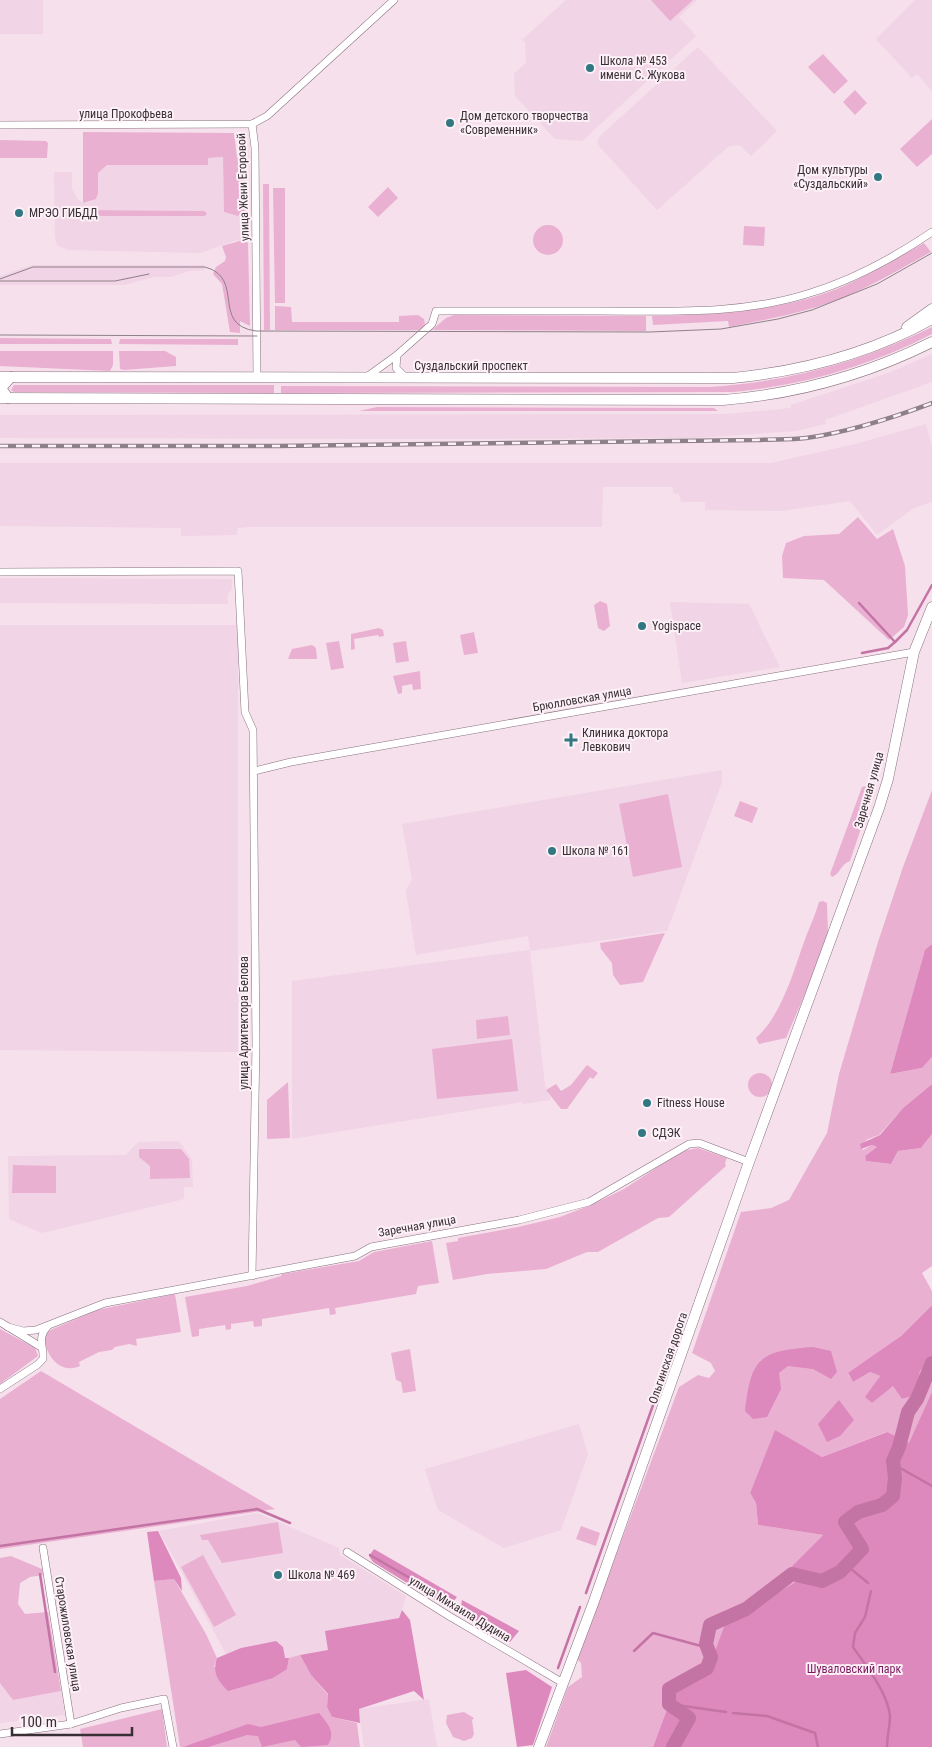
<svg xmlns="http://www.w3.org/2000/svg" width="932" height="1747" font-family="'Roboto Condensed',sans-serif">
<rect width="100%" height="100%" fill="#f6e0ec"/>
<g fill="#f1d4e5" fill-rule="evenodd">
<rect x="0" y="0" width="43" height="34"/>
<path d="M566 0H697L679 17 696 36 582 141 555 139 515 96 514 74 526 63 525 42 522 40Z"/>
<path d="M915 0H932V91L917 74 912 78 876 39Z"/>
<path d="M698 47 777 131 751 156 740 145 729 146 657 210 600 147 597 142 600 136Z"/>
<path d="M223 157 224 212 238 216 242 214 248 205V243L243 240 234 241 200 253 68 250 57 245 55 237 54 172H72V189L78 200 83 203 90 202 98 193V173L107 165H207L208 158ZM82 210 204 211 207 213 205 216H82Z"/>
<path d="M32 265H204L205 270 189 271 171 277H154L125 285H0V276Z"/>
<path d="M932 354V382L825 420 826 424 796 431 694 438 419 439 0 438V415L727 414 791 408V405L888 373Z"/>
<path d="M926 424 932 447V502L914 508 877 535 850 501 781 511 705 510V502H681L679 494 673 493V487H603L602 527H248L238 528 237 535 181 536V528L0 526V463H771L855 444Z"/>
<path d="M0 578 232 579V588L227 597 228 604 0 603Z"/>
<path d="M670 602 749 604 780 667 682 683Z"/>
<path d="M0 625H238V1052L0 1050Z"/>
<path d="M722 770V782L667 931 530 951 545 1085 551 1100 522 1104V1102L292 1139V981L530 950 528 936 416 955 406 891 412 879 402 824Z"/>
<path d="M179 1141 192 1160 193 1187H184V1199L42 1233 9 1219 8 1156 126 1155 138 1142Z"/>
<path d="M579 1424 588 1454 561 1530 504 1548 438 1510 425 1469Z"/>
<path d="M258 1513 339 1548 340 1555 406 1596 399 1618 325 1631 329 1650 285 1659 241 1648 226 1654 159 1531Z"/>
<path d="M0 1683 13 1700 61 1691 65 1715 0 1723Z"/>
<path d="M429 1699 437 1747H364L358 1709Z"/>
</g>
<g fill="#eab0d2" fill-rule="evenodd">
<path d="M651 0H693L670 21Z"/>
<path d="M823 54 848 81 834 94 808 67Z"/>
<path d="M855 90 867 103 855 115 843 102Z"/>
<path d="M932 119V154L917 167 900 149Z"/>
<path d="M83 132 234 133 237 158 244 159V199H248L246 210 238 216 224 212 223 157 208 158V165H107L98 173V193L96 199 83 203Z"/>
<path d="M0 140 46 141 48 143 47 158H0Z"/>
<path d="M263 184H269L270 330H264Z"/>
<path d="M388 187 398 198 378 217 368 207Z"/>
<path d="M273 188H285V303H275Z"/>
<path d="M82 210 204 211 207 213 205 216H82Z"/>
<circle cx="548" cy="240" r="15"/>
<path d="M744 226 765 227 764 246 743 245Z"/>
<path d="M243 240 248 243 250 326 240 321V333L230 332 222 284 213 274 216 267 225 261 226 257 222 246Z"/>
<path d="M924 243 931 252C904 267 877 283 849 295 810 312 769 319 729 327L728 321 653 325 652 316C710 315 771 312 826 293 860 281 892 260 924 243Z"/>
<path d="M275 306 291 307 292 322H399V316L418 315 424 319 425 324 421 330H275Z"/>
<path d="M454 315 646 316V331L432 330 446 318Z"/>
<path d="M932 327V334C870 366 804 385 734 392L281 393V386L710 387C788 382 861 362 932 327Z"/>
<path d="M0 338 111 339 112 344H0Z"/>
<path d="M120 339H238V345L119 344Z"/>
<path d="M0 351H113V365L110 371 0 366Z"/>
<path d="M119 351H165L176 357V366L124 370 120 369Z"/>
<path d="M14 385H274V393L14 392 11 390Z"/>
<path d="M377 407 714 408 718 411H359Z"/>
<path d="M858 517 877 539 893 529 905 566 908 615 904 627 889 640 824 580 783 578 782 556 786 543 804 536 839 534Z"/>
<path d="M600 601 607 604 610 626 604 631 598 628 594 605Z"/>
<path d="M379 628 383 630 384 636 379 637 378 635 354 639 355 649 351 650V634Z"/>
<path d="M474 632 478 653 464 655 460 635Z"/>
<path d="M339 641 344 668 331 670 326 643Z"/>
<path d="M406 641 409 661 396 663 393 643Z"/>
<path d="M312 645 316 648 317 659H288L292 649Z"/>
<path d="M420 671 421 689 413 690 412 684 402 686V693L398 694 393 676Z"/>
<path d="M866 786H873L874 790 850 861C841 864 840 874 832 877L830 874 862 787Z"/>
<path d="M932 790V944L925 951 890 1074 922 1068 932 1057V1084L903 1108 879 1135 868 1139 860 1146 863 1150 872 1145 877 1147 865 1156 866 1161 891 1164 898 1151 921 1148 932 1134V1266L922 1273 932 1291V1305L901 1336 848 1374 853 1382 870 1372 880 1376 866 1397 872 1403 893 1385 902 1399 916 1395 920 1371 932 1359V1747H672L668 1738 672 1733 690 1734 697 1721 684 1710 681 1703C690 1678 694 1685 715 1676L717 1670 714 1655 709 1668 673 1693 653 1747H546L568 1687 582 1677 581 1663 577 1659 679 1387 698 1375 709 1378 715 1371 711 1363 692 1353 741 1212 771 1208 789 1200 827 1133 839 1074 878 942 903 867ZM775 1431 822 1457 886 1432 906 1442 900 1460 896 1501 888 1510 853 1521 850 1527 862 1547 860 1563 844 1575 833 1591 823 1598 795 1583C777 1596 761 1601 766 1626L763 1630 739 1631 735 1635 722 1634 725 1624 797 1581 792 1566 823 1535 758 1525 756 1503 750 1493Z"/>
<path d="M668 794 682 867 633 877 619 804Z"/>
<path d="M740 801 758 808 752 823 734 816Z"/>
<path d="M823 901 827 903 828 934 811 980 786 1038 759 1044 756 1038C781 1016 793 973 804 942 809 928 815 916 819 902Z"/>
<path d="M665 933 643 982 620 985 613 975 612 963 601 949 600 943Z"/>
<path d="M508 1016 510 1035 477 1039 476 1020Z"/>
<path d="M512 1039 518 1091 437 1099 432 1049Z"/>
<path d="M587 1065 598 1073 593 1079 590 1077 567 1109H561L546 1090 556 1084 561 1091 571 1085Z"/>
<circle cx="760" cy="1085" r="12"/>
<path d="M288 1082 290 1138 267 1139V1100Z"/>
<path d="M698 1148 727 1158 725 1163 726 1166 669 1217 658 1218 598 1252H587L546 1269 487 1274 453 1280 446 1243 458 1241V1238L518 1227 560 1217 591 1205 624 1189 682 1151Z"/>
<path d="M139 1149H181L189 1159 190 1178 150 1179V1166L139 1157Z"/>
<path d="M13 1165 56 1166V1193H12Z"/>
<path d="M432 1241 439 1283 418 1286 416 1294 335 1308 336 1314 330 1315 329 1308 262 1319V1326L254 1327 253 1321 231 1324V1329L226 1330 225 1325 199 1329V1336L192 1337 185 1297 247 1286 281 1276 282 1274 359 1261 374 1252Z"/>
<path d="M175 1294 181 1332 136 1339 137 1346 129 1344 115 1347 112 1350 99 1352 79 1362 80 1366C59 1375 45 1354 44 1336L48 1331 97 1310Z"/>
<path d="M0 1329 35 1348 38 1356 0 1384Z"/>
<path d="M410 1349 416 1391 403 1393 401 1382 396 1380 391 1353Z"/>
<path d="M41 1371 275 1509 0 1549V1399Z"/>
<path d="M278 1522 283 1553 222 1563 208 1540H202L200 1535Z"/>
<path d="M581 1526 600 1533 596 1546 576 1539Z"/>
<path d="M203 1555 236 1615 214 1627 181 1567Z"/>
<path d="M11 1556 42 1569 43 1575 30 1577 20 1583 18 1604 25 1614 48 1612 61 1691 13 1700 0 1683V1558Z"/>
<path d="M174 1579 206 1634 217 1658 214 1667 287 1669 289 1658 300 1655 311 1675 328 1695 327 1707 332 1717 357 1723 360 1747H180L154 1581Z"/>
<path d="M162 1709 167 1747H83L80 1729Z"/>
<path d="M464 1712 474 1718 472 1720 474 1734 472 1738 464 1741 453 1737 446 1723 447 1715Z"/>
</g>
<g fill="#dd89bd">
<path d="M932 944V1057L922 1068 890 1074 925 950Z"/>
<path d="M932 1084V1134L921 1148 898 1151 891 1164 866 1161 865 1156 877 1147 872 1145 861 1149 860 1144 880 1135 903 1108Z"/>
<path d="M932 1305V1359L920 1371 916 1395 902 1399 893 1386 872 1403 865 1397 880 1376 870 1372 853 1382 848 1373 901 1336Z"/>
<path d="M813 1347 831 1351 837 1372 831 1379 813 1369 788 1366 779 1373 781 1389 767 1417 753 1419 745 1411C751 1358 759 1351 813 1347Z"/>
<path d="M932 1392V1747H653L673 1693 709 1668 725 1624 797 1581 792 1566 823 1535 758 1525 756 1503 750 1493 775 1430 822 1457 887 1432 909 1443Z"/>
<path d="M839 1400 854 1420 840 1436 827 1442 818 1424Z"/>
<path d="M158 1531 181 1578 182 1591 174 1579 154 1581 147 1532Z"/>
<path d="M374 1549 457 1597 448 1608 373 1562 369 1556Z"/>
<path d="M462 1600 519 1631 510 1642 474 1622 472 1613 461 1606Z"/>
<path d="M402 1610 410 1620 424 1700 414 1691 359 1709 360 1723 332 1717 327 1707 328 1694 311 1675 300 1655 328 1650 325 1631 399 1618Z"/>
<path d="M276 1641 283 1647 285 1658H289L287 1669 273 1678 228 1691C218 1681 212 1673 217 1658L241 1648Z"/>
<path d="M526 1670 552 1687 533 1745 517 1747 506 1673Z"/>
<path d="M319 1713C328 1724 336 1732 328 1745L301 1747 295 1740 262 1747 258 1736 247 1735 208 1747H183L248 1724 261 1727Z"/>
</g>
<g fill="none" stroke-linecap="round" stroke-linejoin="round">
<g stroke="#c473a5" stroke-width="2.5">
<path d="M859 603 895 642 888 648 862 653"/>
<path d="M895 642 907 630 932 585"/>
<path d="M672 1353 679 1331"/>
<path d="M893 1464 932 1486"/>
<path d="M0 1546 257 1509 290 1523"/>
<path d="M370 1555 446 1599"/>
<path d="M845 1564 868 1583"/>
<path d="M40 1574 55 1672"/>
<path d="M871 1591 865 1617 855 1633 853 1647C866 1666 888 1693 890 1716 890 1726 887 1736 887 1747"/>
<path d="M586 1593 667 1366"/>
<path d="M634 1651 653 1633 701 1646 706 1644"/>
<path d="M558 1668 580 1607"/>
<path d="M669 1704 726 1712"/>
<path d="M733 1713 767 1716 815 1733 818 1747"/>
</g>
<path stroke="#c473a5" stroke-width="14" d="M673 1747 689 1718 669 1704V1689L707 1668 711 1657 706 1644 710 1625 746 1609 792 1574 822 1581 840 1572 862 1549 845 1522 858 1512 882 1505 893 1496 895 1478 893 1461 899 1447 908 1412 917 1399 932 1363"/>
<g stroke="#86727e" stroke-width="8">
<g id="street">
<path d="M252 124 255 148 257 377"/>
<path d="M0 125 252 124 267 116 394 0"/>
<path d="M397 355 432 324 436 311C490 311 545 311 599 311 669 311 742 315 810 293 853 280 895 257 932 232"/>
<path d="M368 376 397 355 396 368 406 378"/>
<path d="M0 572 238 571 245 712 253 730 256 1043 252 1276"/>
<path d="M254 771 291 762 914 652"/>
<path d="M0 1322 41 1347"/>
<path d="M8 1327 23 1331 36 1330 105 1303 355 1256 371 1247 519 1220 589 1202 689 1144 699 1143 749 1162"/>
<path d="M0 1389 37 1365 43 1359C44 1347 37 1337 47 1327"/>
<path d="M43 1548 71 1724"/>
<path d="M347 1552 449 1616 563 1683"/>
<path d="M0 1734 71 1724 121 1708 164 1699 173 1747"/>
</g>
</g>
<g stroke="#86727e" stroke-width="11">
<g id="secondary">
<path d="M907 327 932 309"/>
<path d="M0 377 733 378C802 371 871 353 932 319"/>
<path d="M0 398 723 400C797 394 866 375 932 342"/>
<path d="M8 398 1 388 11 377"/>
<path d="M539 1747 593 1604 749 1162 879 808 888 779 914 652 932 607"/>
</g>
</g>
<use href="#street" stroke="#fff" stroke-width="7"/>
<use href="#secondary" stroke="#fff" stroke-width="10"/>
<g stroke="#8e8088" stroke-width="1">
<path d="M0 279 33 267H205C246 278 210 325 256 331L650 332 721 329 778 319 812 310 877 284 932 253"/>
<path d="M0 281H115L149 274"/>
<path d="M0 335 257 336"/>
</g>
<g stroke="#8e8088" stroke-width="4.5">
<path id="rail" d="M0 446H277L757 440C773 439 790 440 806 438 849 432 892 418 932 403"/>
</g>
<use href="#rail" stroke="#fdf0f7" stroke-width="2.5" stroke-dasharray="8" stroke-linecap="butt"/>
</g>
<g fill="#317883" stroke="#fdf0f7" stroke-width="2">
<circle cx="590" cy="68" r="5"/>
<circle cx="450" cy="123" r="5"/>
<circle cx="878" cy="177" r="5"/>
<circle cx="19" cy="213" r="5"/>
<circle cx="642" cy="626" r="5"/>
<path d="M568.5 732.5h5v5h5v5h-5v5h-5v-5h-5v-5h5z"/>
<circle cx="552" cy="851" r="5"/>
<circle cx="647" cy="1103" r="5"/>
<circle cx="642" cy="1133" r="5"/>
<circle cx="278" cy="1575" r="5"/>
</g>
<g text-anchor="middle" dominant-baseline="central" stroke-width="4" stroke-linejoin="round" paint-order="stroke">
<g font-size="12" fill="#383035" stroke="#fdf0f7" text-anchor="start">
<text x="600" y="61">Школа № 453<tspan x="600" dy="14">имени С. Жукова</tspan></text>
<text x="460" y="116">Дом детского творчества<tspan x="460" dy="14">«Современник»</tspan></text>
<text x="868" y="170" text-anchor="end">Дом культуры<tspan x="868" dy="14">«Суздальский»</tspan></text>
<text x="29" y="213">МРЭО ГИБДД</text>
<text x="652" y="626">Yogispace</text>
<text x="582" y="733">Клиника доктора<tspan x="582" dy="14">Левкович</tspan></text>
<text x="562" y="851">Школа № 161</text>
<text x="657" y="1103">Fitness House</text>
<text x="652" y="1133">СДЭК</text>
<text x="288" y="1575">Школа № 469</text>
</g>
<g font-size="12" fill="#383035" stroke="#fdf0f7">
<text x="126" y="114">улица Прокофьева</text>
<text transform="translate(243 187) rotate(-92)">улица Жени Егоровой</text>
<text x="471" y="366">Суздальский проспект</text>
<text transform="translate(582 699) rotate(-10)">Брюлловская улица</text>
<text transform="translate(869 790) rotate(-74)">Заречная улица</text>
<text transform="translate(244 1023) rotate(-90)">улица Архитектора Белова</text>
<text transform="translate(417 1226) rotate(-10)">Заречная улица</text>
<text transform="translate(668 1358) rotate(-71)">Ольгинская дорога</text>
<text transform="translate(460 1609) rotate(31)">улица Михаила Дудина</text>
<text transform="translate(68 1634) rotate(81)">Старожиловская улица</text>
</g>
<g font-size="12" fill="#7b195e" stroke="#fdf0f7">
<text x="854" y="1669">Шуваловский парк</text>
</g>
</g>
<path d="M12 1727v8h120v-8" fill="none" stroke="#383035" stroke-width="2.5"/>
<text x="20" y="1727" font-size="15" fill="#383035" stroke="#fdf0f7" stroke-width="4" paint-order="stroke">100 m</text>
</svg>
